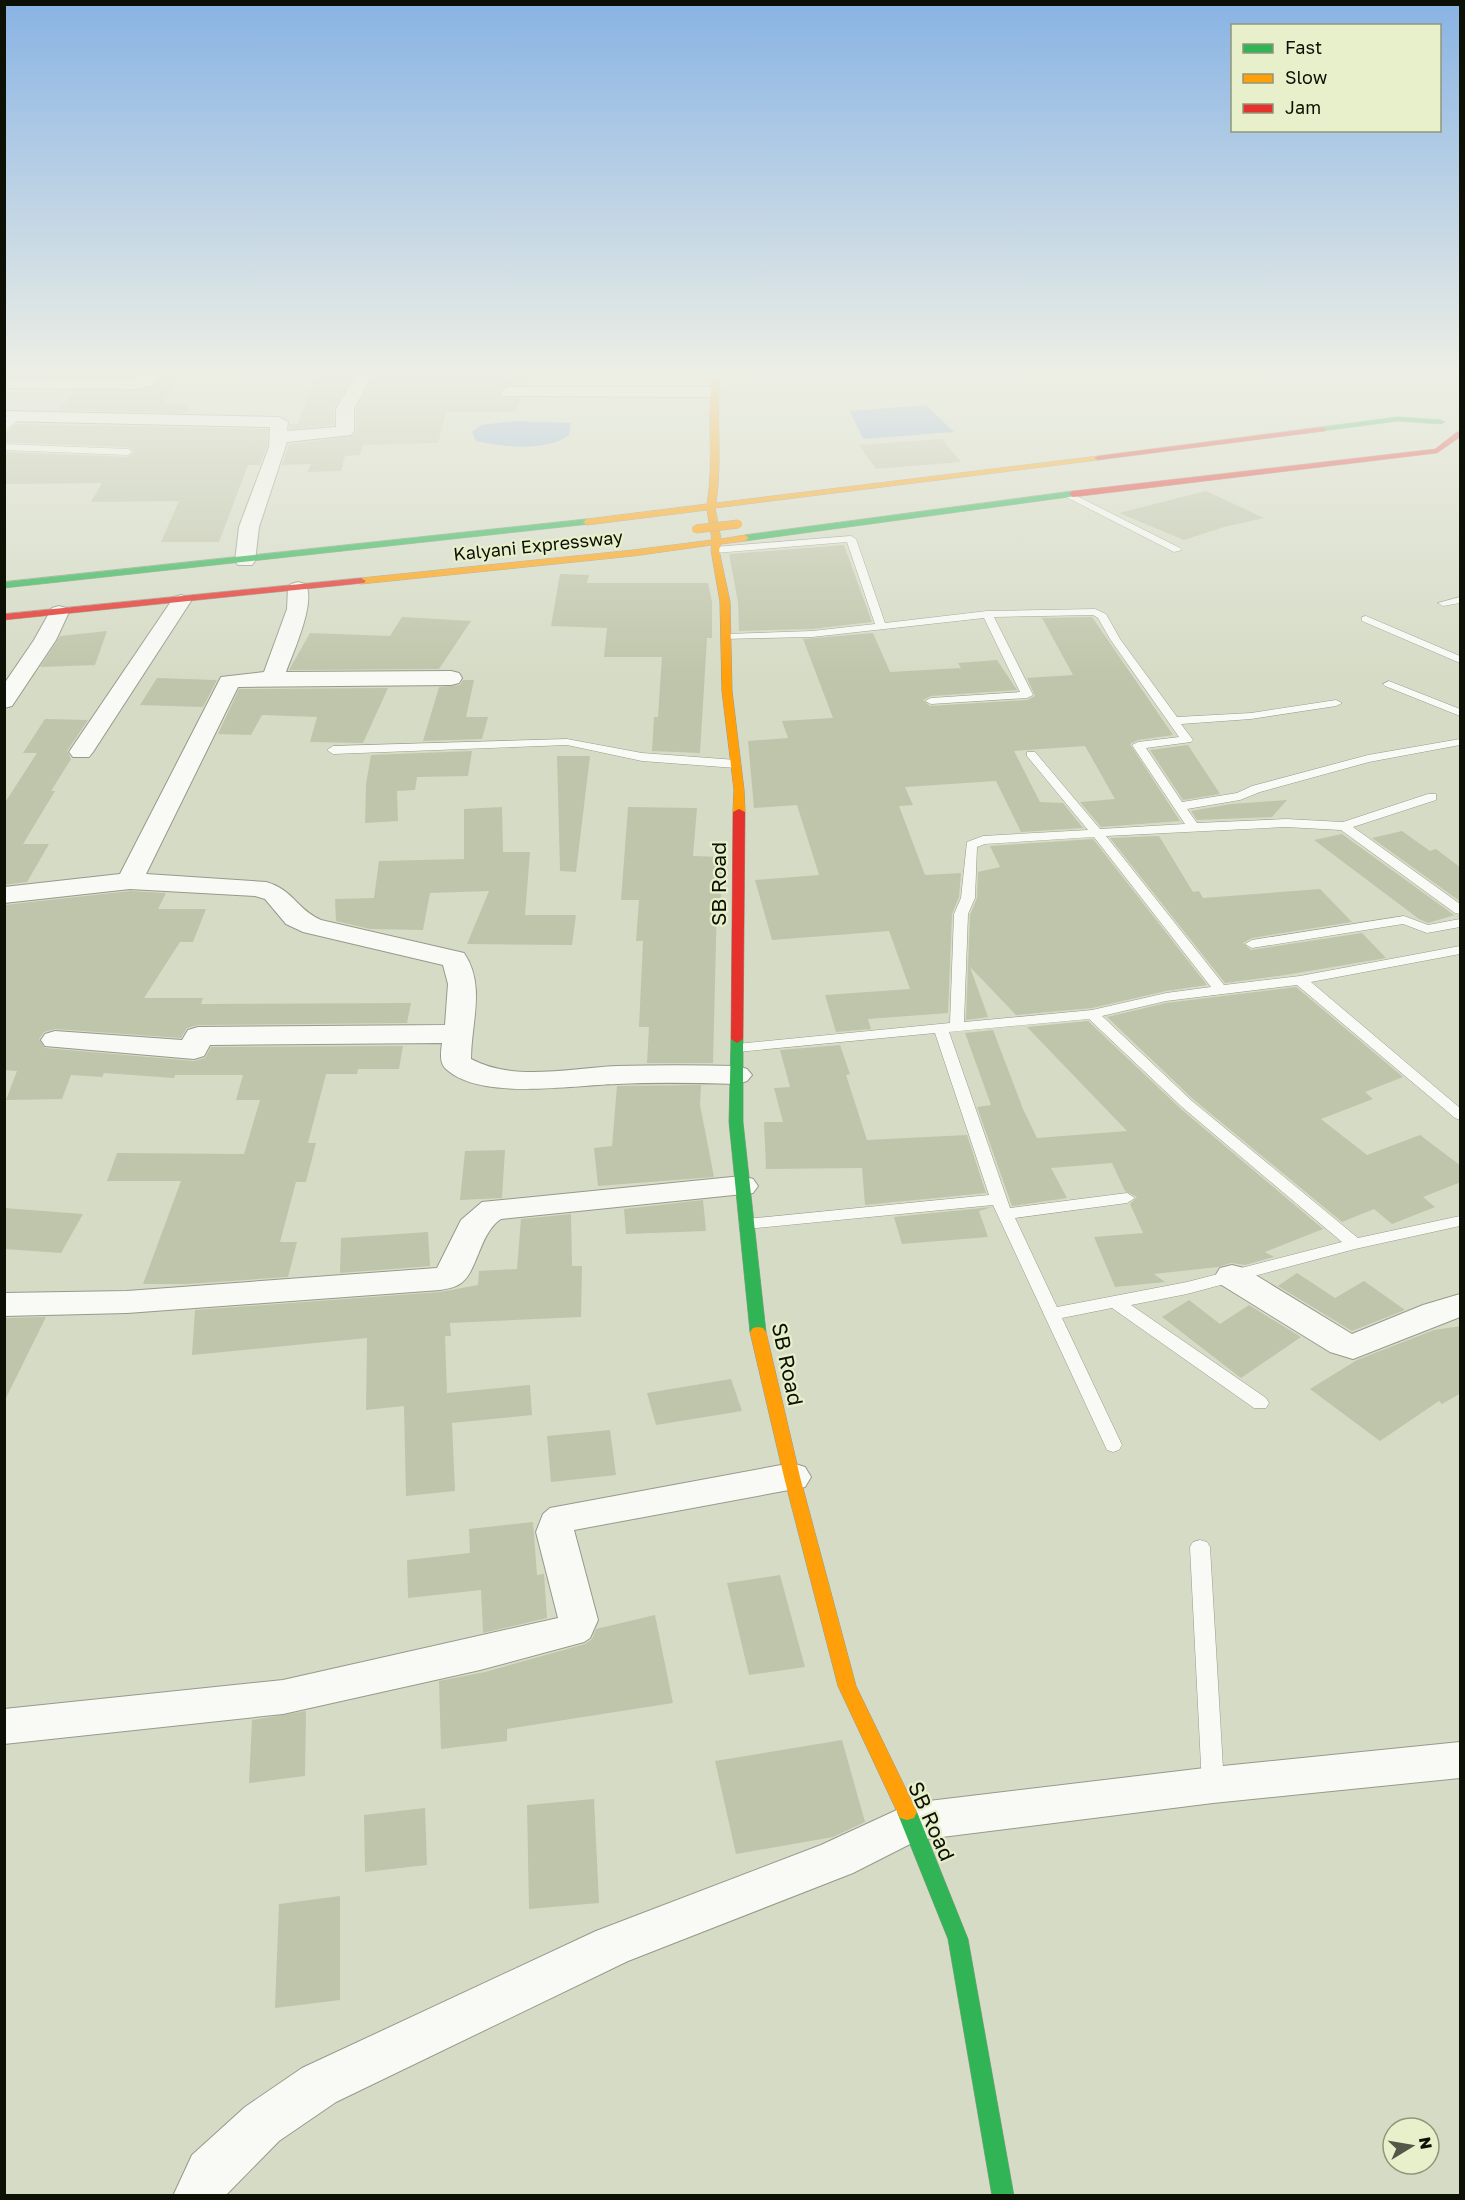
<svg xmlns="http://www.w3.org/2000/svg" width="1465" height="2200" font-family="'Golos Text',sans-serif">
<rect width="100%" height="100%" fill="#d6dbc6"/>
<g fill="#98b1dd">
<path d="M926 405 954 432 863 439 850 411Z"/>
<path d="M515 421 571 423 569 435C547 452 502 447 476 441L472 432 481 425Z"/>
</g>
<g fill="#bfc5aa">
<path d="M95 370H143L135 377 89 376Z"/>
<path d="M164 370 185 372 162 404H191L185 413 59 410 75 391H136L151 388Z"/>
<path d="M317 370H357L334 408V425L290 429V424H298Z"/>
<path d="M377 370H530L533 372 527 385H508L498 391 502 398H521L515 412H446L438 443 363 445 360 455 345 456 341 471 307 472 311 464 282 465 289 444 353 436 356 431V410Z"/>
<path d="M17 424 268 429 267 447 260 465H248L219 542H161L179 501 91 502 102 483 4 484V452L128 457 134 452 128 447 4 442V433Z"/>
<path d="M942 439 961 462 876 469 859 445Z"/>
<path d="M1206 491 1264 518 1224 527 1184 540 1119 513Z"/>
<path d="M844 545 872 622 812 629 739 631 738 602 729 554Z"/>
<path d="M560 574 589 575 587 583H708L712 602V638H707L700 753 652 751 654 717H658L662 657H604L607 628 551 626Z"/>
<path d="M402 617 471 621 439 669 289 670 310 633 390 636Z"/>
<path d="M1092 617 1173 735 1138 740 1130 744 1180 821 1101 827 1080 802 1115 799 1085 746 1014 751 1040 802 1063 803 1083 828 1021 832 996 781 905 787 913 805 899 806 925 875 961 873 959 897 952 914 948 1013 868 1019 871 1029 836 1032 825 995 910 989 889 931 772 940 755 880 819 875 797 805 754 808 748 741 788 738 782 721 833 718 803 639 873 633 890 672 961 668 958 663 997 660 1017 690 931 696 923 700 930 706 1027 700 1035 696 1027 678 1073 675 1042 618Z"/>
<path d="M107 631 95 665 40 667 60 636Z"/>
<path d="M157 678 217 680 203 707 140 705Z"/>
<path d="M463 680H474L466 717H488L482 739 423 741 439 687 460 685Z"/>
<path d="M388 688 363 743 310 742 317 717 262 715 251 735 218 734 239 689Z"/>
<path d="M45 719 88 720 67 751 71 759 51 791H55L23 844H49L27 882 4 885V804L37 753H23Z"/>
<path d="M1188 745 1220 794 1183 800 1150 750Z"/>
<path d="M472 751 468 776 417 777 415 790 397 791 398 821 365 823 366 784 371 755Z"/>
<path d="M557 756H590L576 872 560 871Z"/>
<path d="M1287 800 1272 817 1197 820 1191 811 1231 804Z"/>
<path d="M502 807 503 852H530L525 915H576L572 945 467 944 489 891 430 893 423 930 370 929 336 921 335 899 374 898 379 861 464 859V809Z"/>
<path d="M628 807 697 808 693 856 722 857 721 902H717L713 1063H647L649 1027H639L643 941H636L639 900H621Z"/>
<path d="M1402 831 1430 851 1436 849 1461 868V902L1372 838Z"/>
<path d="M1342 834 1454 915H1455L1428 923 1419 919 1314 840Z"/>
<path d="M1159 836 1193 892 1199 891 1203 898 1320 889 1352 922 1252 938 1243 943 1251 950 1362 933 1386 958 1285 975 1225 983 1110 838Z"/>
<path d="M1093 839 1207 985 1166 991 1092 1008 1016 1015 970 967 988 1017 966 1020 970 915 977 898 978 872 1000 867 990 846Z"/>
<path d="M130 891 166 893 158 909H206L193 942H180L144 998H203L201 1004 411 1003 407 1023 198 1025 187 1028 181 1038 55 1029 44 1032 39 1039 45 1048 194 1061 205 1058 211 1047 403 1046 399 1069H358L357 1074H326L308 1143H316L306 1182H296L280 1242H297L288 1277 187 1284H143L181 1181H107L117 1153 244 1154 260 1100H236L243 1075H175L174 1078 104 1073 102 1077 71 1075 62 1099 6 1100 17 1071 4 1070V905Z"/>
<path d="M1296 987 1403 1077 1365 1092 1373 1099 1321 1119 1367 1155 1420 1135 1461 1166V1182L1423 1197 1435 1207 1392 1224 1374 1209 1342 1222 1193 1099 1107 1017 1166 1003Z"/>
<path d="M1088 1021 1181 1109 1323 1229 1265 1252 1274 1257 1245 1265 1231 1263 1218 1267 1154 1274 1165 1282 1115 1287 1094 1237 1143 1233 1130 1204 1137 1197 1125 1191 1112 1163 1051 1168 1067 1198 1012 1206 977 1107 991 1105 965 1033 993 1030 1023 1109 1037 1138 1127 1131 1027 1027Z"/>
<path d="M840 1045 850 1074 846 1075 867 1140 967 1135 986 1193 865 1205 862 1168 766 1169 764 1122H783L774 1088 790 1087 780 1050Z"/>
<path d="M701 1085 700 1105 714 1177 598 1186 594 1148 612 1146 617 1086Z"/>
<path d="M505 1150 502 1198 460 1200 465 1151Z"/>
<path d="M703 1200 706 1231 626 1234 624 1209Z"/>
<path d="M992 1207 979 1211 988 1237 902 1244 894 1217Z"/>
<path d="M4 1208 83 1214 61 1253 4 1249Z"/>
<path d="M571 1214 572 1266H582L581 1317 450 1323 451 1336H445L447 1393 530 1385 532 1415 452 1423 455 1491 406 1496 404 1406 366 1410 367 1338 192 1355 195 1310 440 1292 478 1285 479 1271 517 1269 521 1219Z"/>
<path d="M428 1232 430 1266 340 1273 341 1238Z"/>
<path d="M1297 1273 1335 1298 1364 1281 1405 1310 1352 1331 1278 1286Z"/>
<path d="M1189 1300 1220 1324 1249 1305 1301 1337 1241 1378 1162 1317Z"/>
<path d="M46 1317 4 1402V1318Z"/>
<path d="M1461 1326V1393L1442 1404 1439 1401 1380 1441 1310 1389 1357 1360 1434 1330Z"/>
<path d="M731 1379 742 1411 656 1425 647 1393Z"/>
<path d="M610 1430 616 1475 551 1482 547 1436Z"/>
<path d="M533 1522 537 1575 544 1574 547 1618 483 1633 481 1590 408 1598 407 1560 470 1553 469 1529Z"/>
<path d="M780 1575 805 1667 749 1675 727 1583Z"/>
<path d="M655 1615 673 1703 507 1729V1741L441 1749 439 1681 485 1672 585 1644 592 1639 596 1629Z"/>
<path d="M306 1711 305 1776 249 1783 252 1720Z"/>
<path d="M842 1740 865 1822 833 1837 736 1854 715 1761Z"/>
<path d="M594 1799 599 1903 529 1909 527 1805Z"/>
<path d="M425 1808 427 1865 365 1872 364 1815Z"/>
<path d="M340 1896V2000L275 2008 279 1904Z"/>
</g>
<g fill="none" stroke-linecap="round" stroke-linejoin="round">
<g stroke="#969a8a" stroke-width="1">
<g id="lane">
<path d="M713 370H816L817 371 813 373H716Z"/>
<path d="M16 414 23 416 4 431V424Z"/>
<path d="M4 444 128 449 132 452 128 455 4 450Z"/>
<path d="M1069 492 1180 548 1182 550 1174 552 1066 497 1064 495Z"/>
<path d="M851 536 856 539 885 623 987 611 1095 609 1106 614 1120 639 1177 717 1251 713 1336 700 1342 703 1336 706 1251 719 1181 724 1193 740 1191 742 1146 748 1182 802 1237 793 1252 786 1368 755 1460 739V745L1369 762 1260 792 1240 800 1187 809 1197 823 1286 819 1343 822 1428 794H1436V800L1353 827 1460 904V914L1455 913 1341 830 1286 827 1106 836 1224 985 1300 976 1460 946V954L1311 982 1460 1108V1120L1455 1118 1297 985 1166 1001 1102 1016 1192 1101 1358 1238 1460 1216V1226L1355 1249 1187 1294 1131 1305 1266 1398 1269 1403 1266 1408H1254L1112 1308 1062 1318 1122 1445 1119 1450 1113 1452 1107 1450 993 1205 746 1229 738 1224 746 1219 989 1195 935 1033 737 1052 730 1048 737 1044 950 1023 954 914 961 898 967 842 983 836 1088 830 1027 756V752H1035L1100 829 1185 824 1132 745 1138 742 1179 737 1110 639 1098 618 1093 615 994 617 1033 695 1027 698 931 704 925 701 931 698 1020 692 984 618 812 637 722 639 721 637 726 634 812 631 875 624 847 542 715 553 710 550 715 547ZM1094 837 1211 987 1166 993 1092 1010 964 1022 968 914 975 898 977 847 985 844ZM1089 1019 1182 1107 1342 1242 1187 1282 1057 1307 1015 1218 1127 1203 1135 1198 1127 1193 1010 1208 949 1032Z"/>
<path d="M1460 597V603L1443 606 1438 603Z"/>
<path d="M1366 616 1460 656V663L1362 621V617Z"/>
<path d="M1389 681 1460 709V716L1385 686 1383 684Z"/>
<path d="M567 739 642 753 736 760 742 764 736 768 642 761 567 745 333 754 327 750 333 746Z"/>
<path d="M1404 916 1428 925 1460 919V927L1427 933 1403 924 1252 948 1245 944 1252 940Z"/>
<path d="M1200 1540 1207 1542 1210 1547 1224 1785 1221 1792 1213 1794 1205 1792 1202 1785 1190 1547 1193 1542Z"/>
</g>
</g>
<g stroke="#969a8a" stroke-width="2">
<g id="street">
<path d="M146 370H162L151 386 136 389 4 388V378L136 379Z"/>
<path d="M359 370H375L354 409V431L351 435 287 442 259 527 255 561 252 565H238L235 561 239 527 269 447 270 427 4 421V411L279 417 288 422 287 431 336 427V409Z"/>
<path d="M508 387H714L722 392 714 397 502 396 500 392Z"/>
<path d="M298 582 305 584C317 600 293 653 286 672L451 671 459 673 462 678 459 683 451 685 238 687 146 874 266 882C294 890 295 908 321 920L464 953C486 985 471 1023 471 1059 514 1082 570 1068 617 1066 657 1065 697 1065 737 1066L747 1069 752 1075 747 1081 737 1084C697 1083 657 1082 617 1084 573 1085 480 1101 446 1069 439 1063 441 1051 442 1043L210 1045 204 1056 194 1059 45 1046 41 1040 45 1034 55 1031 182 1040 188 1030 198 1027 445 1025 448 984 443 965 303 932 286 924 265 899 255 896 130 889 4 903V887L120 874 221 677 264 672 287 609 288 588 291 584Z"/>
<path d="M181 595 188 597 191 601 93 752 89 757H73L69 752 174 597Z"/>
<path d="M59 606 66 608 69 612 56 640 12 706 4 708V684L34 640 52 608Z"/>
<path d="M742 1176 753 1179 758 1186 753 1193 501 1219C478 1234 478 1275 458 1285 453 1288 446 1289 440 1290L127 1313 4 1316V1293L127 1291 437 1268 461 1220 482 1202Z"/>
<path d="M1232 1265 1244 1268 1352 1334 1423 1305 1460 1294V1317L1353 1359 1330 1352 1220 1284 1215 1276 1220 1268Z"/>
<path d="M792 1463 805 1467 811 1477 805 1487 574 1530 598 1620 590 1638 584 1642 480 1670 283 1714 4 1744V1709L283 1680 558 1618 536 1532 543 1514 550 1508Z"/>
<path d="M1460 1742V1778L1213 1803 918 1840 853 1873 628 1961 336 2102 279 2141 225 2196H173L192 2155 245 2107 302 2068 596 1931 821 1845 912 1803 1213 1767Z"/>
</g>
</g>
<g stroke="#969a8a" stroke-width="1">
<g id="fast">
<path d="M1398 417 1441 420 1445 422 1441 424 1398 421 1322 431 1318 429 1322 427Z"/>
<path d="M1073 491 1076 492V496L745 541 741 538 745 535Z"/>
<path d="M587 519 590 520V524L4 588V582Z"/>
<path d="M737 1035 743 1039V1122L766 1332 763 1336H753L750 1332 729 1122 731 1039Z"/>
<path d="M907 1804 914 1806 917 1812 968 1939 1014 2196H992L948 1939 897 1812 900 1806Z"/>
</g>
</g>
<g stroke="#969a8a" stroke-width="1">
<g id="slow">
<path d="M714 370H721C715 414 723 459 716 503L1098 456 1102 458 1098 460 715 508 721 539 745 535 749 538 745 541 721 544 719 550 730 602 732 691 744 790 745 812 739 815 733 812 734 790 722 691 720 602 711 550 712 545 633 556 361 584 356 581 361 578 633 550 712 540 707 510 587 525 583 522 587 519 707 504C715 460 705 414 714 370Z"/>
<path d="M758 1327 763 1328 766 1332 800 1477 856 1686 917 1812 914 1818 907 1820 900 1818 838 1686 784 1477 750 1332 753 1328Z"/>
</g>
</g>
<g stroke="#969a8a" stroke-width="1">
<g id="jam">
<path d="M1322 427 1326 429 1325 431 1098 460 1094 458 1098 456Z"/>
<path d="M1457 432H1460V437L1437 453 1073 497 1069 494 1073 491 1435 449Z"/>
<path d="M361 578 366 581 364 583 4 620V614Z"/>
<path d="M739 809 745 812 743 1039 737 1043 731 1039 733 812Z"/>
</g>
</g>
<use href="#lane" fill="#f9faf6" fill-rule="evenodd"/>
<use href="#street" fill="#f9faf6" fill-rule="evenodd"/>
<use href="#fast" fill="#30b455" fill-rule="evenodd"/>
<use href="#slow" fill="#ff9f0a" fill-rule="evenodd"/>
<use href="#jam" fill="#e5322d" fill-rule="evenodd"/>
<g stroke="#969a8a" stroke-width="9" stroke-linecap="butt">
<path id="slow-bridge" d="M696 529 738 524"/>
</g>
<use href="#slow-bridge" stroke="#ff9f0a" stroke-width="8"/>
</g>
<linearGradient id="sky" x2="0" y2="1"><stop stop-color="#88b3e4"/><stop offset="0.55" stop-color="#edefe5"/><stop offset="1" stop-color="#edefe5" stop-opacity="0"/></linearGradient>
<rect width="1465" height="678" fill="url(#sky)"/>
<g text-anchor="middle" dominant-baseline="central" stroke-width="4.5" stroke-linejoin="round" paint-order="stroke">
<g font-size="18" fill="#0d1004" stroke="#e8f0cb">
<text transform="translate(538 545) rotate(-6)">Kalyani Expressway</text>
</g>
<g font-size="21" fill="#0d1004" stroke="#e8f0cb">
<text transform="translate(718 884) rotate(-90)">SB Road</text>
<text transform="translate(788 1364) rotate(78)">SB Road</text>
<text transform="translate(932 1821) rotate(66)">SB Road</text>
</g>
</g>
<rect width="1465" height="2200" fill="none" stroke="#0d1004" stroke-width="12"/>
<rect x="1231" y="24" width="210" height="108" fill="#e8f0cb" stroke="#90967b" stroke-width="1.5"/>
<rect x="1243" y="44" width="30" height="9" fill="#30b455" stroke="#90967b" stroke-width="1.5"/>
<text x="1285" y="54" font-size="18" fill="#0d1004">Fast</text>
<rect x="1243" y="74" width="30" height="9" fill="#ff9f0a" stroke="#90967b" stroke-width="1.5"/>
<text x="1285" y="84" font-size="18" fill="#0d1004">Slow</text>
<rect x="1243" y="104" width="30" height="9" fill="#e5322d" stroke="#90967b" stroke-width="1.5"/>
<text x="1285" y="114" font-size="18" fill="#0d1004">Jam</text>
<g transform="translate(1411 2146) rotate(79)"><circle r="28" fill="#e8f0cb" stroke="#90967b" stroke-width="1.5"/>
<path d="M0-4.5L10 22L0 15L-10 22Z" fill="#535748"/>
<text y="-9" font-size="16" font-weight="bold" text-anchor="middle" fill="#0d1004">N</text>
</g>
</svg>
